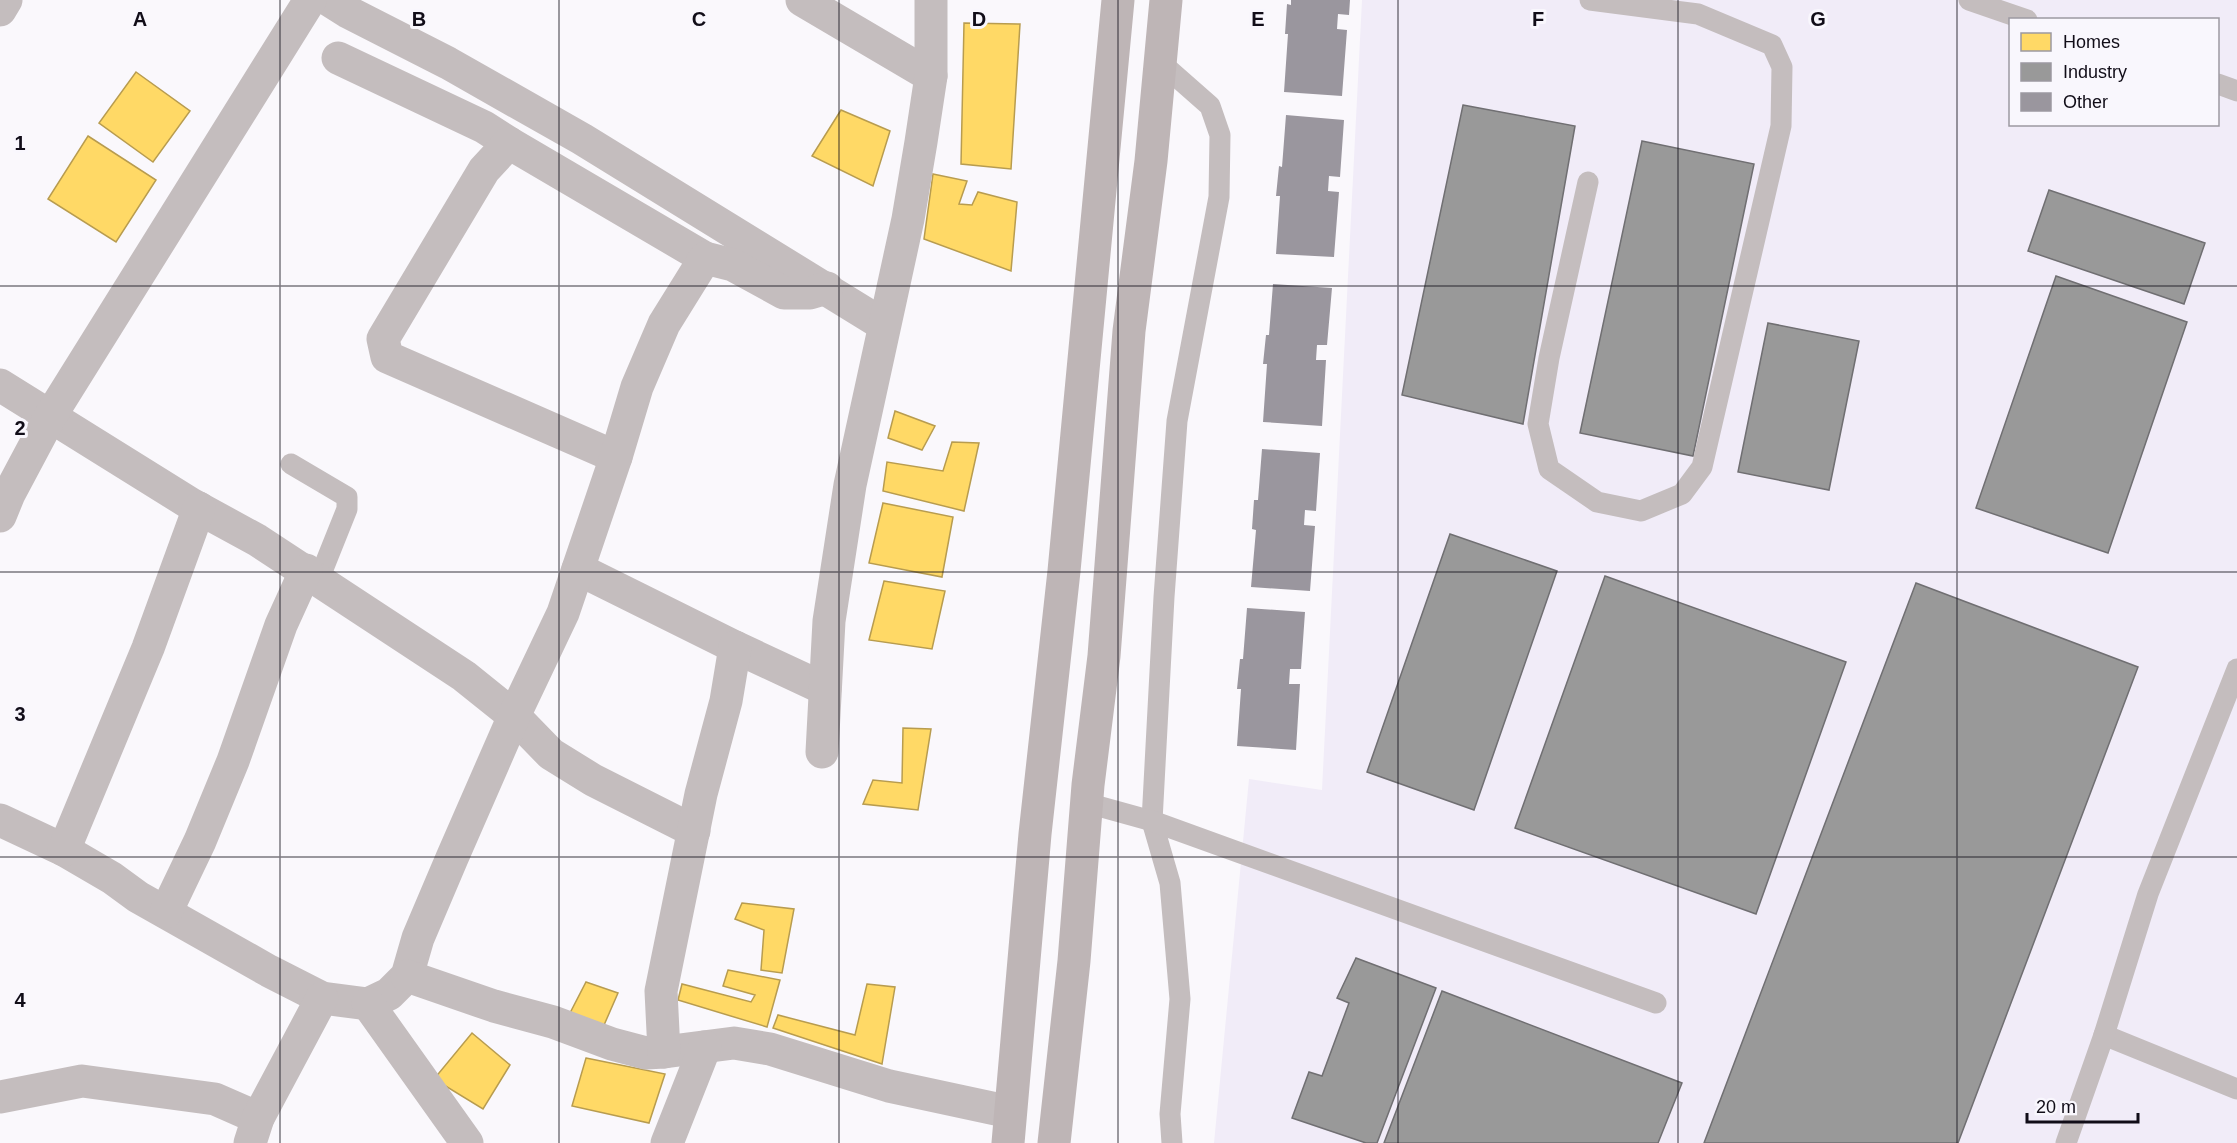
<svg xmlns="http://www.w3.org/2000/svg" width="2237" height="1143" font-family="Arial,sans-serif">
<rect width="100%" height="100%" fill="#faf8fc"/>
<path fill="#f1ecf8" fill-rule="evenodd" d="M1362 0H2237V1143H1214L1249 779 1322 790ZM2010 20H2218V124H2010Z"/>
<g fill="#ffd966" stroke="#b89c4f" stroke-width="1.5">
<path d="M964 23 1020 24 1011 169 961 164Z"/>
<path d="M136 72 190 111 153 162 99 123Z"/>
<path d="M841 110 890 131 873 186 812 156Z"/>
<path d="M88 136 156 180 116 242 48 199Z"/>
<path d="M933 174 967 181 959 204 972 205 978 192 1017 202 1011 271 924 239Z"/>
<path d="M895 411 935 426 922 450 888 438Z"/>
<path d="M952 442 979 443 964 511 883 491 887 462 943 471Z"/>
<path d="M883 503 953 517 942 577 869 563Z"/>
<path d="M884 581 945 591 932 649 869 640Z"/>
<path d="M903 728 931 729 918 810 863 804 873 780 902 783Z"/>
<path d="M742 903 794 909 782 973 761 970 764 930 735 919Z"/>
<path d="M728 970 780 980 767 1027 678 1000 682 984 751 1002 755 995 723 986Z"/>
<path d="M586 982 618 993 601 1032 569 1015Z"/>
<path d="M867 984 895 987 882 1064 773 1028 778 1015 855 1035Z"/>
<path d="M472 1033 510 1065 483 1109 434 1079Z"/>
<path d="M586 1058 665 1074 649 1123 572 1106Z"/>
</g>
<g fill="#999" stroke="#706f72" stroke-width="1.5">
<path d="M1463 105 1575 126 1523 424 1402 395Z"/>
<path d="M1642 141 1754 164 1693 456 1580 433Z"/>
<path d="M2049 190 2205 243 2184 304 2028 251Z"/>
<path d="M2056 276 2187 322 2108 553 1976 508Z"/>
<path d="M1768 323 1859 341 1829 490 1738 472Z"/>
<path d="M1450 534 1557 571 1474 810 1367 772Z"/>
<path d="M1605 576 1846 662 1756 914 1515 828Z"/>
<path d="M1916 583 2138 667 1958 1143H1704Z"/>
<path d="M1356 958 1436 988 1377 1143H1366L1292 1118 1309 1072 1322 1076 1349 1003 1337 998Z"/>
<path d="M1442 991 1682 1083 1658 1143H1384Z"/>
</g>
<g fill="#9a969e">
<path d="M1291 0H1350L1349 15 1338 14 1337 29 1347 30 1342 96 1284 92 1288 34H1285L1287 4 1291 5Z"/>
<path d="M1286 115 1344 120 1340 177 1329 176 1328 191 1339 192 1334 257 1276 254 1280 196H1276L1279 166 1282 167Z"/>
<path d="M1273 284 1332 288 1327 345H1317L1316 360H1326L1322 426 1263 422 1267 364H1263L1266 335H1269Z"/>
<path d="M1262 449 1320 453 1316 511 1305 510 1304 525 1315 526 1310 591 1251 587 1256 530 1252 529 1254 500H1258Z"/>
<path d="M1247 608 1305 612 1301 669H1290L1289 684H1300L1296 750 1237 746 1241 689H1237L1240 659H1243Z"/>
</g>
<g fill="none" stroke-linecap="round" stroke-linejoin="round">
<g stroke="#c4bdbe" stroke-width="21">
<path d="M1969 0 2027 20"/>
<path d="M1160 62 1210 106 1220 135 1219 197 1177 421 1164 597 1152 821 1170 883 1180 999 1170 1114 1172 1143"/>
<path d="M2218 84 2237 91"/>
<path d="M1588 182 1549 358 1538 424 1549 469 1597 502 1641 511 1682 494 1702 467 1781 126 1782 67 1772 45 1698 14 1590 0"/>
<path d="M291 464 347 497V509L319 579"/>
<path d="M1087 803 1152 821 1656 1003"/>
<path d="M2104 1035 2237 1089"/>
<path d="M2066 1143 2104 1035 2148 894 2237 669"/>
</g>
<g stroke="#c4bdbe" stroke-width="33">
<path d="M329 0 348 12 448 63 582 139 884 325"/>
<path d="M802 0 931 76"/>
<path d="M0 10 6 0"/>
<path d="M338 58 484 127 509 143"/>
<path d="M0 385 191 504 257 540 464 676 514 716 551 754 593 780 694 831"/>
<path d="M616 457 387 357 383 339 484 170 509 143 705 258"/>
<path d="M0 516 9 494 51 415 310 0"/>
<path d="M578 569 735 647 825 689"/>
<path d="M822 752 829 621 850 485 908 219 921 142 931 76V0"/>
<path d="M0 820 64 850 112 878 138 897 269 971 322 998 368 1004 389 994 407 976 418 938 452 858 514 716 563 613 616 457 637 387 664 324 705 258 733 265 784 293H810L827 288"/>
<path d="M64 850 148 648 199 508"/>
<path d="M166 912 200 841 233 761 281 625 306 570"/>
<path d="M407 976 494 1006 553 1022 612 1044 646 1053 664 1052 734 1043 770 1049 889 1086 1010 1112"/>
<path d="M368 1004 467 1143"/>
<path d="M664 1052 661 991 701 794 726 701 735 647"/>
<path d="M0 1097 82 1081 215 1099 258 1118"/>
<path d="M250 1143 258 1118 322 998"/>
<path d="M667 1143 705 1047"/>
</g>
<g stroke="#beb5b6" stroke-width="33">
<path d="M1008 1143 1035 834 1064 571 1118 0"/>
<path d="M1054 1143 1074 961 1088 785 1104 656 1129 331 1151 161 1166 0"/>
</g>
</g>
<path fill="none" stroke="#110d18" stroke-width="1.5" stroke-opacity="0.55" d="M280 0V1143M559 0V1143M839 0V1143M1118 0V1143M1398 0V1143M1678 0V1143M1957 0V1143M0 286H2237M0 572H2237M0 857H2237"/>
<g font-size="20" text-anchor="middle" font-weight="bold" fill="#110d18" stroke="#f9f7fd" stroke-width="6" stroke-linejoin="round" paint-order="stroke">
<text x="140" y="26">A</text>
<text x="419" y="26">B</text>
<text x="699" y="26">C</text>
<text x="979" y="26">D</text>
<text x="1258" y="26">E</text>
<text x="1538" y="26">F</text>
<text x="1818" y="26">G</text>
<text x="20" y="150">1</text>
<text x="20" y="435">2</text>
<text x="20" y="721">3</text>
<text x="20" y="1007">4</text>
</g>
<rect x="2009" y="18" width="210" height="108" fill="#f9f7fd" stroke="#9c99a1" stroke-width="1.5"/>
<rect x="2021" y="33" width="30" height="18" fill="#ffd966" stroke="#9c99a1" stroke-width="1.5"/>
<text x="2063" y="48" font-size="18" fill="#110d18">Homes</text>
<rect x="2021" y="63" width="30" height="18" fill="#999999" stroke="#9c99a1" stroke-width="1.5"/>
<text x="2063" y="78" font-size="18" fill="#110d18">Industry</text>
<rect x="2021" y="93" width="30" height="18" fill="#9a969e" stroke="#9c99a1" stroke-width="1.5"/>
<text x="2063" y="108" font-size="18" fill="#110d18">Other</text>
<path d="M2027 1113v9h111v-9" fill="none" stroke="#110d18" stroke-width="3"/>
<text x="2036" y="1113" font-size="18" fill="#110d18" stroke="#f9f7fd" stroke-width="4.5" paint-order="stroke">20 m</text>
</svg>
